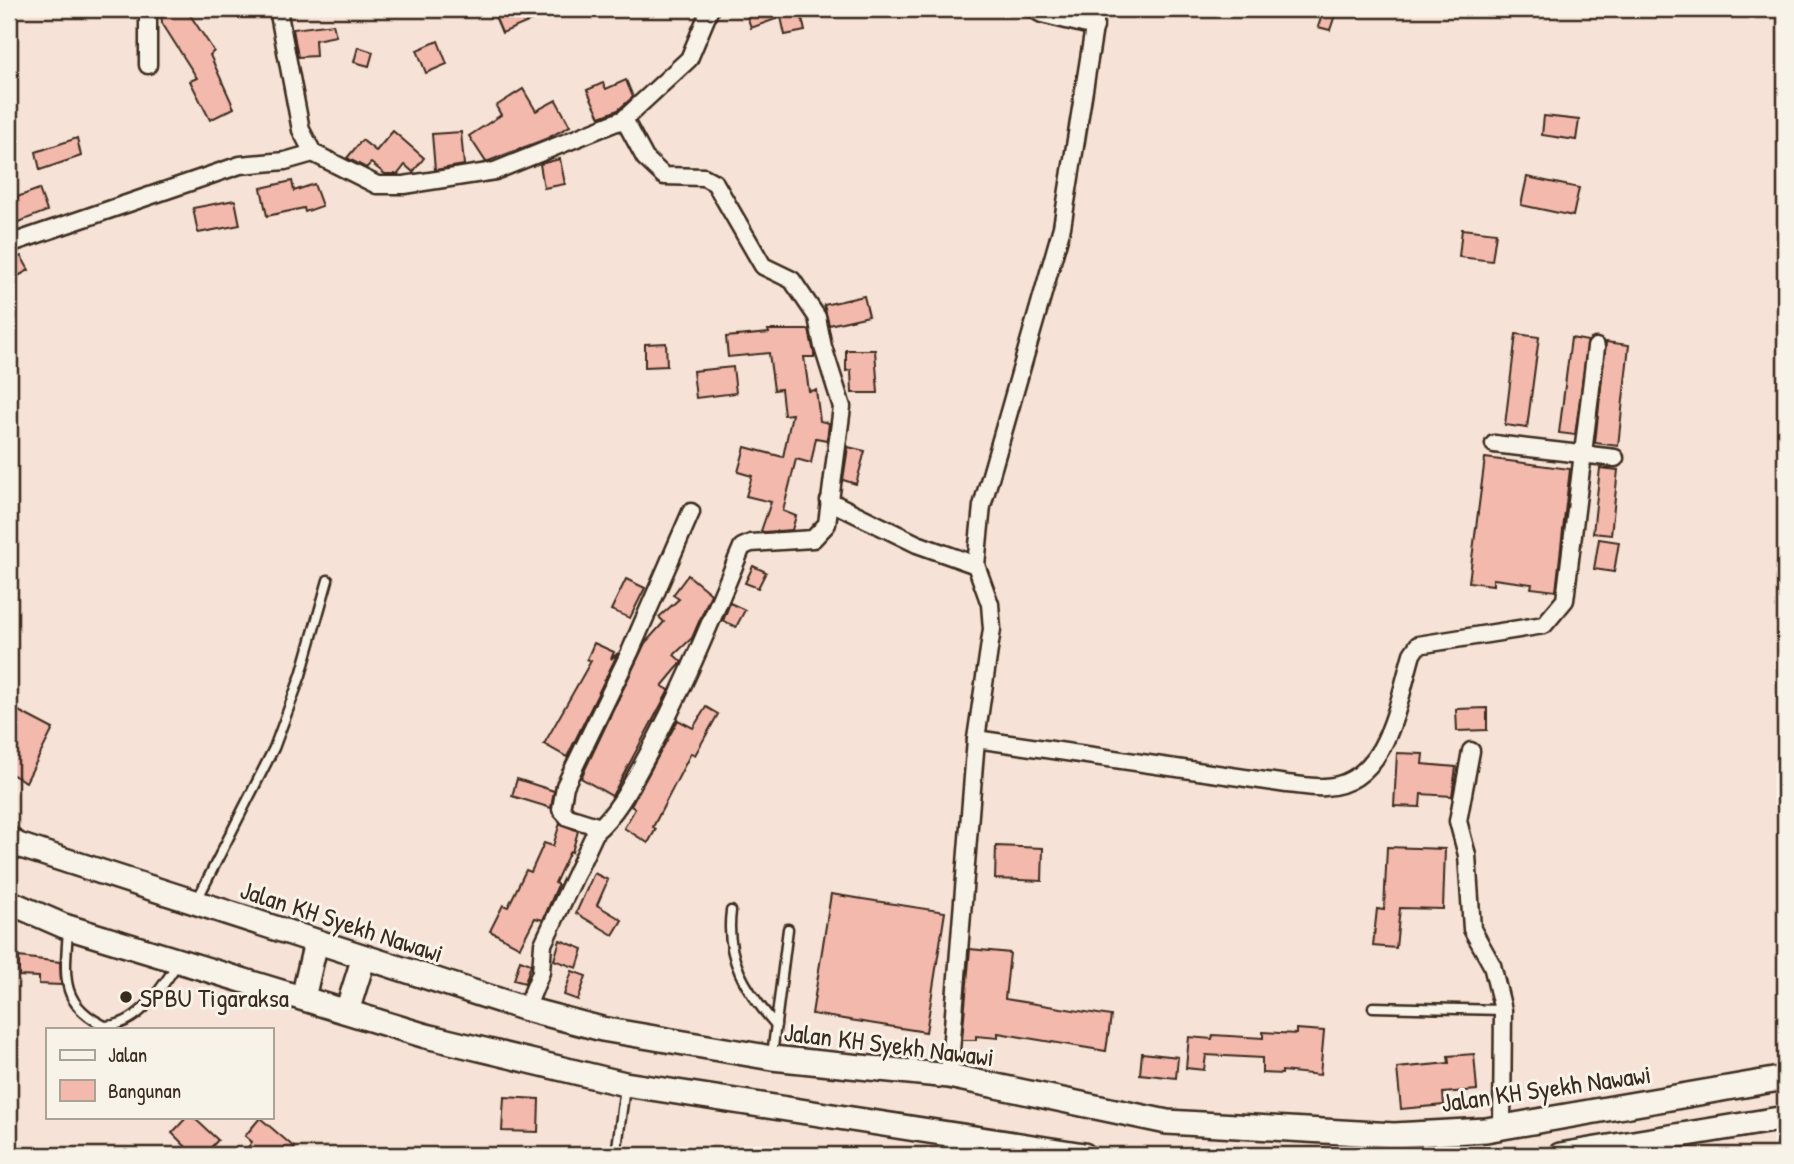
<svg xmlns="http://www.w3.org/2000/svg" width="1794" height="1164" font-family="'Patrick Hand',sans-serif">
<rect width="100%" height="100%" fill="#f6e2d6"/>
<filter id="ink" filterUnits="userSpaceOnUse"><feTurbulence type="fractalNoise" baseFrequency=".0143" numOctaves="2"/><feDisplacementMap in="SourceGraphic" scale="14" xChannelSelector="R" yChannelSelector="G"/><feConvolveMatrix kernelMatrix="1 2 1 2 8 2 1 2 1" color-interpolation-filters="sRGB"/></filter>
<g filter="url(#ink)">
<g fill="#f3b9ac" stroke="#3b2a1e" stroke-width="2">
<path d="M161 9H186L214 51 210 55 234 108 210 120 190 81 197 78 162 23Z"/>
<path d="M492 9H528L533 20 502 33Z"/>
<path d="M745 9H800L805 31 785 35 781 17 751 28Z"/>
<path d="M1324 9H1337L1330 30 1318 27Z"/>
<path d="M333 24 336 36 315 40 316 56 298 57 293 29Z"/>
<path d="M438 41 447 64 426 73 417 50Z"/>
<path d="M358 47 373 52 369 66 354 62Z"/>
<path d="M626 80 633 97 618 110 600 117 587 90 603 83 606 89Z"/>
<path d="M523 89 536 111 556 100 570 126 548 138 486 162 469 136 501 115 496 106Z"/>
<path d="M1544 116 1579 120 1576 140 1542 135Z"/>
<path d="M393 131 424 158 413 172 405 165 398 174H385L371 163 366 168 347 158 362 140 376 151Z"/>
<path d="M461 132 464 165 435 170 432 134Z"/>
<path d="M77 138 81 156 40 170 36 152Z"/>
<path d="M560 159 565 184 544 188 540 164Z"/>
<path d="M1527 177 1579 188 1573 216 1521 205Z"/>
<path d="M292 181 294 191 314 184 322 206 305 212 304 208 267 216 261 188Z"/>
<path d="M39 189 47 211 16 223 12 212 9 214V200Z"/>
<path d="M235 200 240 225 198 233 193 208Z"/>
<path d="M1462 229 1496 233 1492 261 1459 257Z"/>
<path d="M21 256 29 270 9 281V263Z"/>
<path d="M864 296 869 316 829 325 824 305Z"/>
<path d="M768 330H809L814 353V357H804L809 391 816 390 820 421 829 423 827 440 816 438 811 463 796 459 783 511 796 516 792 530 764 532 761 531 771 502 746 496 752 476 738 472 745 447 783 457 792 414 784 415 781 389 774 390 769 353 728 357 726 337 769 333Z"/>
<path d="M1516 334 1539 337 1527 428 1505 425Z"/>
<path d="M1571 338 1588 341 1575 435 1559 433Z"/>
<path d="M1606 342 1629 345 1618 446 1595 443Z"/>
<path d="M666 343 667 366 645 367V344Z"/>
<path d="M846 350H875L878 393H852L851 370 846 371Z"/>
<path d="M733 367 736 393 696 398 693 371Z"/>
<path d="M848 447 865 451 856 484 843 480Z"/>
<path d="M1485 458 1570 469 1556 591 1531 588 1532 584 1493 579V585L1469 582Z"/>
<path d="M1600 468 1618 470 1611 535 1593 533Z"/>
<path d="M1599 539 1619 542 1614 572 1594 569Z"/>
<path d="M753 566 766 572 758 588 745 583Z"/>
<path d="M688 575 711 594 692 638 674 655 682 662 662 686 669 690 612 796 581 778 645 643 664 622 659 617 679 599 673 595Z"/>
<path d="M626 579 645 588 630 618 611 610Z"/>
<path d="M730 603 745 610 736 627 723 621Z"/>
<path d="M594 643 614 652 611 659 618 653 567 757 544 744 591 661 587 659Z"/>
<path d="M9 706 53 729 26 782 9 773Z"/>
<path d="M706 707 718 714 695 755 691 753 653 827 656 829 648 843 624 828 635 809 631 806 678 720 693 728Z"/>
<path d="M1487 708V730L1457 731 1456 709Z"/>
<path d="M1397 753 1423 754 1422 764 1456 767 1452 796 1421 794 1420 807 1394 806Z"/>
<path d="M517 779 554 791 551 808 512 796Z"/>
<path d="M560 823 578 831 572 852 570 851 555 883 558 885 543 920 535 918 520 947 490 931 503 905 508 907 526 870 531 872 544 843 553 846Z"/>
<path d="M996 846 1043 848 1042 881 995 879Z"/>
<path d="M1387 847 1445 849 1443 909 1400 908 1396 948 1373 946 1377 909 1384 910Z"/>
<path d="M594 873 608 880 597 905 622 920 613 935 576 913Z"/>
<path d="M831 894 945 912 926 1032 812 1014Z"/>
<path d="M560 940 583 949 577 968 554 960Z"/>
<path d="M970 949 1010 953 1005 999 1111 1016 1106 1051 998 1033V1038L976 1036V1040H962Z"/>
<path d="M19 957 60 962 61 985 39 984V977L19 976Z"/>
<path d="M520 960 531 964 525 983 514 980Z"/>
<path d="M572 971 586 976 578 1000 564 995Z"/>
<path d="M1296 1029 1324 1031 1320 1075 1282 1071V1074L1262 1073V1058L1206 1055 1204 1070 1186 1068 1189 1037 1212 1039 1213 1035 1263 1038V1032L1296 1034Z"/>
<path d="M1142 1053 1178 1057 1176 1078 1140 1074Z"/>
<path d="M1474 1054 1477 1090 1443 1093 1444 1105 1401 1109 1397 1068 1449 1063 1448 1056Z"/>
<path d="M504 1097 539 1099 538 1132 502 1131Z"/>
<path d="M187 1117H193L218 1140 204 1155H194L172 1133Z"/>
<path d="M260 1118 295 1148 289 1155H242L252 1142 245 1136Z"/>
</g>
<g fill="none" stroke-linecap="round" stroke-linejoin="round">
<g stroke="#3b2a1e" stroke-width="13">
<g id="lane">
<path d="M197 900 274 748 301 675 328 580"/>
<path d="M731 911C725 958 745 990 776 1025"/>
<path d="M68 930C65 976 59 1004 105 1026 139 1026 161 988 178 963"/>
<path d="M1373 1007 1503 1010"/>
<path d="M772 1055 788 929"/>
<path d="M616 1155 625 1087"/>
</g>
</g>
<g stroke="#3b2a1e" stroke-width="21">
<g id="street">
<path d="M148 9V65"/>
<path d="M278 9 301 130 313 153 377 185H404L495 171 624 119 689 59 710 9"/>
<path d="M1033 9 1042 14 1095 27"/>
<path d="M9 244 240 165 285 161 313 153"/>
<path d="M1494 444 1615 458"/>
<path d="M829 501 917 544 976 565"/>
<path d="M976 739 1287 784C1299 785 1313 788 1325 787 1388 784 1398 701 1412 654L1418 645 1544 625 1565 600 1596 347"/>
<path d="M1471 751 1458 821 1467 855 1472 929 1492 965 1503 1010 1502 1127"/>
<path d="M600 827 568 817 561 809 565 786 630 652 691 512"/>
<path d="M526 1009 541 972 543 944 596 831C619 811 632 783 647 756 684 689 712 618 742 547L751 543 813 539 827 524 842 407 823 347 817 317 792 280 763 266 715 183 704 177 664 176 645 158 624 119"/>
<path d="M949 1076 976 739 992 629 990 604 976 565 982 506 1062 227 1097 9"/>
<path d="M952 1155 953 1137"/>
</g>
</g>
<g stroke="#3b2a1e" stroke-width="28">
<g id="secondary">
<path d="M9 839 18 845 526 1009 602 1029 772 1058 949 1076 1167 1122 1394 1135 1486 1130 1785 1078"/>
<path d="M9 902 64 926 426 1036 625 1084 1084 1155"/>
<path d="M303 998 316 942"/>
<path d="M347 1011 364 957"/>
<path d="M1560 1155 1785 1118"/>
</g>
</g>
<use href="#lane" stroke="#f7f3e8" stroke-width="8"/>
<use href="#street" stroke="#f7f3e8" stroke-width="16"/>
<use href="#secondary" stroke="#f7f3e8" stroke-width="23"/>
</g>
</g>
<circle fill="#3b2a1e" stroke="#f7f3e8" stroke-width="2.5" cx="126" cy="997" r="7"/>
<g text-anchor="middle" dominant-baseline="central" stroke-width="6" stroke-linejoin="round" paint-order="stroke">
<g font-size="26" fill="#3b2a1e" stroke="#f7f3e8">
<text transform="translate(342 921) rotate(18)">Jalan KH Syekh Nawawi</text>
<text transform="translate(889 1044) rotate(7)">Jalan KH Syekh Nawawi</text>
<text transform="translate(1546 1088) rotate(-8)">Jalan KH Syekh Nawawi</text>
</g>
<g font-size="26" fill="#3b2a1e" stroke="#f7f3e8" text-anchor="start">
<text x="140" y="997">SPBU Tigaraksa</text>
</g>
</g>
<rect width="1794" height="1164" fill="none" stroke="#f7f3e8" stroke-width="35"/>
<rect x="18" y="18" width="1759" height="1129" fill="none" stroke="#3b2a1e" stroke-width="2.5" filter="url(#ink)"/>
<rect x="46" y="1028" width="228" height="91" fill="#f7f3e8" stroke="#aca397" stroke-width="2"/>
<rect x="60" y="1050" width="35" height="10" fill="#f7f3e8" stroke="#aca397" stroke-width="2"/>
<text x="108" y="1062" font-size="21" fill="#3b2a1e">Jalan</text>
<rect x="60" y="1080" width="35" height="21" fill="#f3b9ac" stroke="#aca397" stroke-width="2"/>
<text x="108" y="1098" font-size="21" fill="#3b2a1e">Bangunan</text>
</svg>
